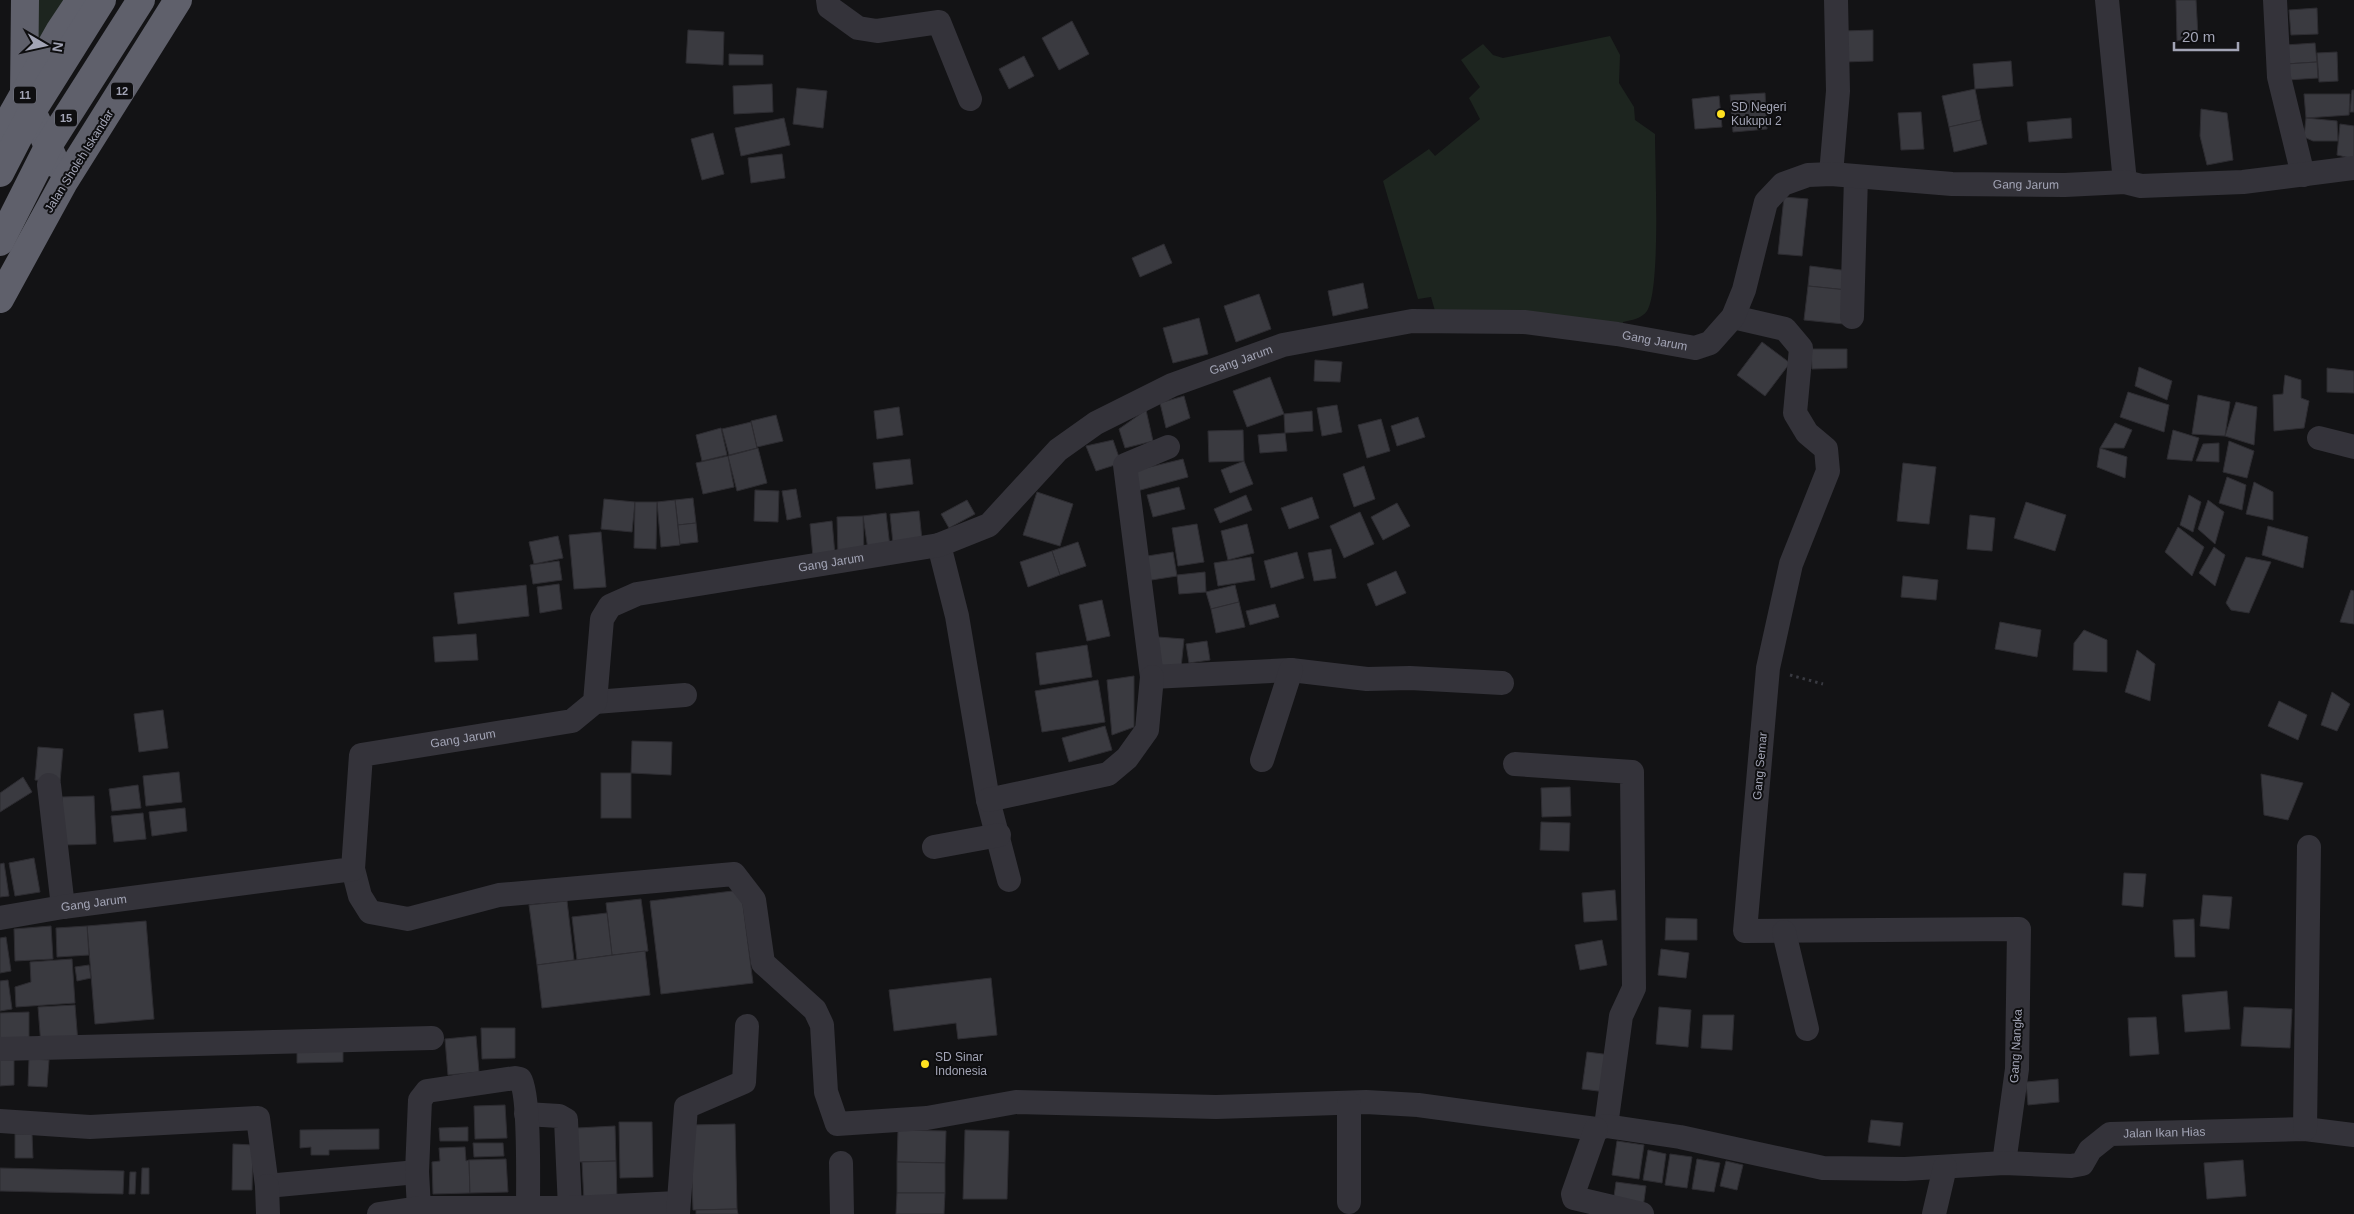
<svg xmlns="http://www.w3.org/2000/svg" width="2354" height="1214" font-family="Helvetica,sans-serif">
<rect width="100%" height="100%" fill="#131315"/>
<g fill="#1d251f">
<path d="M25 0H80L29 82Z"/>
<path d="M1610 36 1620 55 1619 83 1634 107 1635 120 1655 134C1655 167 1661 289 1647 311 1641 319 1632 320 1623 322V335L1435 311 1431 297 1418 299 1383 181 1429 149 1435 156 1480 119 1469 98 1480 87 1461 60 1483 44 1493 55 1503 58Z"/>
</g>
<g fill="#3a3a40" stroke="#2d2c31">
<path d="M2176 0H2196L2198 36 2177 41Z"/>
<path d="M2317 8 2318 34 2291 35 2289 10Z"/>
<path d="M1072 21 1089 54 1059 70 1042 38Z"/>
<path d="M688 30 724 32 723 65 686 63Z"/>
<path d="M1873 30V61L1844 62V31Z"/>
<path d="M2315 43 2317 62 2286 64 2285 45Z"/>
<path d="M2337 52 2338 81 2319 82 2317 53Z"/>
<path d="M729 54 763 55V65H729Z"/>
<path d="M1024 56 1034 76 1009 89 999 69Z"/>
<path d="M2011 61 2013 86 1975 89 1973 64Z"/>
<path d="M2317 62 2318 78 2287 80 2286 64Z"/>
<path d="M772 84 773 112 734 114 733 86Z"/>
<path d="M797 88 827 91 823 128 793 124Z"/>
<path d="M1975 89 1981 120 1949 127 1942 96Z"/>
<path d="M2352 90H2354V112H2350Z"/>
<path d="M1765 93 1767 129 1733 132 1730 95Z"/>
<path d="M2304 94H2350L2349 115 2306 118Z"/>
<path d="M1719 96 1722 127 1695 129 1692 99Z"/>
<path d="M2201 109 2227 113 2233 160 2207 165 2200 136Z"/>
<path d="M1921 112 1924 149 1901 150 1898 113Z"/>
<path d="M784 118 790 145 741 156 735 128Z"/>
<path d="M2071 118 2072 138 2029 142 2027 122Z"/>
<path d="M2306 118 2337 121 2338 141H2313L2304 137Z"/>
<path d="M1981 120 1987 144 1954 152 1949 127Z"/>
<path d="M2340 124 2354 126V159L2337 155Z"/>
<path d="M713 133 724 174 702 180 691 139Z"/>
<path d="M782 154 785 178 751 183 748 158Z"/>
<path d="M1784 197 1808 199 1802 256 1778 254Z"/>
<path d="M1164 244 1172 263 1140 277 1132 258Z"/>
<path d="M1810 266 1849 271 1847 290 1808 286Z"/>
<path d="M1363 283 1368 308 1333 316 1328 291Z"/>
<path d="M1808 286 1847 290 1844 324 1804 320Z"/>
<path d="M1259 294 1271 329 1236 342 1224 306Z"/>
<path d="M1199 318 1208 354 1173 363 1163 328Z"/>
<path d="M1762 342 1790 363 1765 396 1737 375Z"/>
<path d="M1811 349H1847V368L1812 369Z"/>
<path d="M1315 360 1342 362 1340 382 1314 381Z"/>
<path d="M2139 367 2172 381 2167 400 2135 386Z"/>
<path d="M2327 368 2354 371V393L2327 392Z"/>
<path d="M2285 375 2301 380V398L2309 401 2304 428 2274 431 2273 395 2283 394Z"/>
<path d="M1270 377 1284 414 1247 427 1233 391Z"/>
<path d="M2128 392 2169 405 2164 432 2120 417Z"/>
<path d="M2198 395 2230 402 2225 436 2192 434Z"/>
<path d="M1184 396 1190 418 1166 428 1160 403Z"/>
<path d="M2236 402 2257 407 2254 445 2225 436Z"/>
<path d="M1337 405 1342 432 1322 436 1317 408Z"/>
<path d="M899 407 903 435 877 439 874 411Z"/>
<path d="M1146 410 1153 441 1125 448 1119 429Z"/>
<path d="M1312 411 1313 431 1285 433 1284 414Z"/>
<path d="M776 415 783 441 757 447 751 421Z"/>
<path d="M1418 417 1425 437 1397 446 1391 426Z"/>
<path d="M1381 419 1390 451 1367 458 1358 425Z"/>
<path d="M751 422 757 448 729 455 722 429Z"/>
<path d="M2115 423 2132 430 2124 448H2100Z"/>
<path d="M721 428 727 455 702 461 696 435Z"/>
<path d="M1243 430 1244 461 1209 462 1208 431Z"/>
<path d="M2173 430 2199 438 2192 461 2167 459Z"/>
<path d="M1285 433 1287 451 1260 453 1258 435Z"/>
<path d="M1113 440 1121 463 1096 471 1086 446Z"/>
<path d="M2229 441 2254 451 2247 478 2223 472Z"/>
<path d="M2219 443V462L2196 461 2203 444Z"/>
<path d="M758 448 767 483 737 491 728 456Z"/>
<path d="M2100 448 2127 457 2125 478 2097 467Z"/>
<path d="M728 456 734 487 703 494 696 463Z"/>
<path d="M910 459 913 484 876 489 873 463Z"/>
<path d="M1183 459 1188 477 1137 491 1133 471Z"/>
<path d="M1244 461 1253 484 1230 493 1221 470Z"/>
<path d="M1903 463 1936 467 1929 524 1897 521Z"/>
<path d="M1364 466 1375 499 1354 507 1343 474Z"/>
<path d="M2227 477 2246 485 2242 510 2219 503Z"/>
<path d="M2254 482 2273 492V520L2246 514Z"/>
<path d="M1179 487 1185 509 1153 517 1147 495Z"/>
<path d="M796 489 801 517 787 520 782 491Z"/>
<path d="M755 490 779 491 778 522 754 521Z"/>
<path d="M1037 492 1073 504 1060 546 1023 535Z"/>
<path d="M1246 495 1252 510 1220 523 1214 509Z"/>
<path d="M2189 495 2201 502 2193 532 2180 525Z"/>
<path d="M1312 497 1319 518 1289 529 1281 508Z"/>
<path d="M693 498 696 523 678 525 675 500Z"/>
<path d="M604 499 635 502 632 532 601 529Z"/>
<path d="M675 500 680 545 661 547 657 502Z"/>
<path d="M967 500 975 514 949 528 941 514Z"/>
<path d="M2208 500 2224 512 2215 544 2198 529Z"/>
<path d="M635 502H657L656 549 634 548Z"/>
<path d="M2026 502 2066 515 2055 551 2014 538Z"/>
<path d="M1397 503 1410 526 1383 540 1371 517Z"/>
<path d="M919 511 922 540 893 543 890 514Z"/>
<path d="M1360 512 1374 544 1344 558 1330 526Z"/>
<path d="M886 513 890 547 868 550 863 516Z"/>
<path d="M1970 515 1995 518 1992 551 1967 549Z"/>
<path d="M863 516 864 555 838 556 837 517Z"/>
<path d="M832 521 835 555 813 557 810 524Z"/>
<path d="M696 523 698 542 680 544 678 525Z"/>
<path d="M1197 524 1204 562 1178 566 1172 528Z"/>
<path d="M1247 524 1254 553 1228 560 1221 531Z"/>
<path d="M2268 526 2308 537 2303 568 2262 555Z"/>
<path d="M2178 527 2204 547 2192 576 2165 552Z"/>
<path d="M601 532 606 587 574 589 569 535Z"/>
<path d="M558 536 563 558 534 564 529 542Z"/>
<path d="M1078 542 1086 566 1060 575 1052 551Z"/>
<path d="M2214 547 2225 555 2215 586 2199 573Z"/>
<path d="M1331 549 1336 578 1314 581 1308 553Z"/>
<path d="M1052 551 1060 575 1028 587 1020 562Z"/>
<path d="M1173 552 1177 576 1145 581 1141 557Z"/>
<path d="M1297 552 1304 578 1271 588 1264 561Z"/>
<path d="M1251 557 1255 580 1218 586 1214 563Z"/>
<path d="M2246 557 2271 562 2249 613 2231 610 2226 603Z"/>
<path d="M559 561 562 580 533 584 530 565Z"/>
<path d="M1396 571 1406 593 1376 606 1367 584Z"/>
<path d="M1205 572 1206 592 1179 594 1177 575Z"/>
<path d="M1903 576 1938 580 1936 600 1901 597Z"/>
<path d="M559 584 562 609 540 613 537 587Z"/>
<path d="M526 585 529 616 458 624 454 593Z"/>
<path d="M1235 585 1239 602 1211 609 1206 592Z"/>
<path d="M2351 590 2354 591V624L2340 622Z"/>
<path d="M1102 600 1110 636 1087 641 1079 605Z"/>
<path d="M1239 602 1245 627 1216 633 1211 609Z"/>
<path d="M1275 604 1279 617 1250 625 1246 611Z"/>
<path d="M2000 622 2041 630 2037 657 1995 649Z"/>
<path d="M2084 630 2107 640V672L2073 670 2074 643Z"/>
<path d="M476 634 478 660 435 662 433 637Z"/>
<path d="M1158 637 1184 639 1181 668H1158Z"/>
<path d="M1207 641 1210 660 1189 663 1186 644Z"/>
<path d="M1087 645 1092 677 1040 685 1036 653Z"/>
<path d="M2137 650 2155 664 2150 701 2125 692Z"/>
<path d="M1134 676V727L1112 735 1107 680Z"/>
<path d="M1098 680 1105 722 1042 732 1035 691Z"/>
<path d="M2332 692 2350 704 2337 731 2321 725Z"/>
<path d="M2279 701 2307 715 2298 740 2268 726Z"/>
<path d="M163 710 168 748 139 752 134 714Z"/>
<path d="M1105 726 1112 750 1069 762 1062 738Z"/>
<path d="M632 741 672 742 671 775 631 773Z"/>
<path d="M38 747 63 749 60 782 35 780Z"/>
<path d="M179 772 182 802 146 806 143 776Z"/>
<rect x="601" y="773" width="30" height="45"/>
<path d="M2261 774 2303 783 2288 820 2264 815Z"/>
<path d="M23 777 32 792 0 812V793Z"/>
<path d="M138 785 141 808 112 811 109 789Z"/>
<path d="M1570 787 1571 816 1542 817 1541 788Z"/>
<path d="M94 796 96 844 64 845 62 797Z"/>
<path d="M185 808 187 831 152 836 149 812Z"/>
<path d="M143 813 146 839 114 842 111 816Z"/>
<path d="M1541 822 1570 823 1569 851 1540 850Z"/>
<path d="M34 858 40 892 15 896 9 863Z"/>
<path d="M4 863 9 896 0 897V864Z"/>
<path d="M2124 873 2146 874 2143 907 2122 905Z"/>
<path d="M741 890 753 983 661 994 650 901Z"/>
<path d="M1615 890 1617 920 1584 922 1582 893Z"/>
<path d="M2203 895 2232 897 2229 929 2200 926Z"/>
<path d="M641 899 648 951 612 955 606 903Z"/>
<path d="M567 901 574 960 537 965 529 905Z"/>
<path d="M607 913 612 955 577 960 572 917Z"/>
<path d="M1666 918 1697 919V940H1665Z"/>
<path d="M2194 919 2195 957H2175L2173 920Z"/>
<path d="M146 921 154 1019 95 1024 87 926Z"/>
<path d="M51 926 53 959 15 961 14 929Z"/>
<path d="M87 926 89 955 57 957 56 928Z"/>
<path d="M6 937 11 971 0 973V938Z"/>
<path d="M1602 940 1607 965 1580 970 1575 945Z"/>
<path d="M1661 949 1689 953 1686 978 1658 975Z"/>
<path d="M645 951 650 995 542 1008 537 965Z"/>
<path d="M72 959 75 1003 16 1007 15 987 31 982 30 962Z"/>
<path d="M89 965 91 978 77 981 75 967Z"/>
<path d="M991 978 997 1035 958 1039 956 1023 894 1031 889 990Z"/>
<path d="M8 980 12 1009 0 1011V981Z"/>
<path d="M2227 991 2230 1029 2185 1032 2182 995Z"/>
<path d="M75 1005 78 1043 41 1046 38 1007Z"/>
<path d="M1659 1007 1691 1010 1688 1047 1656 1044Z"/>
<path d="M2244 1007 2292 1009 2290 1048 2241 1046Z"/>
<path d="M29 1012V1045H0V1013Z"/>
<path d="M1703 1015H1734L1732 1050 1701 1048Z"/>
<path d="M2156 1017 2159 1054 2130 1056 2128 1018Z"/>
<path d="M481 1028H515V1058L482 1059Z"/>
<path d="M476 1036 479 1072 448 1075 445 1039Z"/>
<path d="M343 1044V1062L297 1063V1045Z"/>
<path d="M1587 1052 1611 1055 1606 1092 1582 1089Z"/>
<path d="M29 1059 49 1060 47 1087 28 1086Z"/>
<path d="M0 1060H14V1085L0 1086Z"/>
<path d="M2058 1079 2059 1102 2028 1105 2026 1082Z"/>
<path d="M505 1105 507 1138 475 1139 474 1106Z"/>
<path d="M1871 1120 1903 1123 1900 1146 1868 1142Z"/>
<path d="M619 1122H652L653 1177 620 1178Z"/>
<path d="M735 1124 737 1209 693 1210 690 1125Z"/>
<path d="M615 1126 616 1161 578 1162 577 1128Z"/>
<path d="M468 1127V1141H440L439 1128Z"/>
<path d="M379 1129V1149L329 1150V1155H311V1147L300 1148V1130Z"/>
<path d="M898 1130 946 1131 945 1163 897 1162Z"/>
<path d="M965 1130 1009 1131 1007 1199H963Z"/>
<path d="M15 1134H32L33 1158H15Z"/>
<path d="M1617 1141 1644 1145 1639 1179 1612 1175Z"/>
<path d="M473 1143H503L504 1156 474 1157Z"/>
<path d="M233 1144 253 1145 252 1190H232Z"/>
<path d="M465 1147 466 1161 469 1160 470 1193 433 1194 432 1162 440 1161 439 1148Z"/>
<path d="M1648 1150 1666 1154 1662 1183 1643 1180Z"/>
<path d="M1670 1154 1692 1157 1687 1188 1665 1185Z"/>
<path d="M506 1159 508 1192 470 1193 469 1160Z"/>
<path d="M1697 1159 1720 1163 1714 1192 1692 1189Z"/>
<path d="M2243 1160 2246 1196 2207 1199 2204 1163Z"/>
<path d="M616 1161 617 1200 584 1201 582 1162Z"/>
<path d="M1726 1161 1743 1165 1737 1190 1720 1186Z"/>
<path d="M897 1162 945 1163V1193H897Z"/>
<path d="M0 1168 124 1171 123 1194 0 1191Z"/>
<path d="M142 1168H149V1194H141Z"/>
<path d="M130 1172H136L135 1194H129Z"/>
<path d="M1616 1182 1646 1186 1643 1208 1613 1204Z"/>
<path d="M897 1193H945L944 1214H896Z"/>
<path d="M737 1209 738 1214H696V1210Z"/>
</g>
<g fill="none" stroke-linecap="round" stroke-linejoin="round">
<path stroke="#393a41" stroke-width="3" stroke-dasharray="2.5 4" stroke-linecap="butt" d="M1790 675 1823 684"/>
<g stroke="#34333a" stroke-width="24">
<path d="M828 0 829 7 858 28 877 31 939 22 970 99"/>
<path d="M2107 0 2125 182"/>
<path d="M2275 0 2279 77 2303 175"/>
<path d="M1831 174 1838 91 1836 0"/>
<path d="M1733 317 1785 329 1801 348 1795 413 1807 433 1826 449 1828 471 1791 564 1768 668 1745 931 2019 929 2017 1069 2004 1163"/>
<path d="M1852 317 1856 177"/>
<path d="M2319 438 2354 447"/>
<path d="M1168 447 1125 465 1152 677 1291 670 1367 679 1410 678 1502 683"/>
<path d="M939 545 957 616 988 800 1009 880"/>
<path d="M595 702 685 695"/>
<path d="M1262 760 1291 670"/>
<path d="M1515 764 1632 772 1634 988 1621 1016 1606 1126"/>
<path d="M49 785 63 907"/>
<path d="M988 800 1108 774 1127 758 1147 730 1152 677"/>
<path d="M934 847 999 835"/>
<path id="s1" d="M353 869 360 896 370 912 408 919 499 895 734 874 754 900 763 963 815 1010 822 1025 826 1092 837 1124 927 1118 1016 1102 1216 1107 1366 1102 1418 1105 1596 1129 1606 1126 1680 1137 1823 1168 1905 1169 2004 1163 2071 1166 2082 1164 2090 1150 2110 1134 2305 1129 2354 1135"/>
<path id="s2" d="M0 918 63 907 353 869 361 755 572 721 595 702 602 619 610 606 637 594 939 545 989 525 1058 450 1096 423 1172 385 1283 345 1412 321 1524 322 1617 334 1695 348 1710 343 1733 317 1744 290 1766 202 1783 184 1808 175 1831 174 1952 184 2065 185 2125 182 2141 186 2243 182 2354 168"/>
<path d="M1784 932 1807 1029"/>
<path d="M0 1049 432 1038"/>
<path d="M1349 1103V1202"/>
<path d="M526 1114 559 1116 566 1120 570 1208"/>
<path d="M0 1121 90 1127 258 1118 267 1186 417 1172"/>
<path d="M1596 1129 1573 1194 1574 1198 1642 1214"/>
<path d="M2305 1129 2309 847"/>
<path d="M841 1163 842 1214"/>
<path d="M267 1186 268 1214"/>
<path d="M419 1208 417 1172 420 1100 427 1091 515 1078 520 1079C530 1094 528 1185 528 1208"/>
<path d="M379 1214 419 1208H570L678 1203"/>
<path d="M678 1214 686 1107 744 1082 747 1026"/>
<path d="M1934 1214 1945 1167"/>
</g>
<g stroke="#5f606b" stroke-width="28">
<path d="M25 0 24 93 56 164"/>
<path d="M0 136 60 30 80 0"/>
<path d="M0 299 64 182 178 0"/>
</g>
<g stroke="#5f606b" stroke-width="28">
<path d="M0 173 31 113 102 0"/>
<path d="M0 242 50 143 141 0"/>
</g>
</g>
<g fill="#ffe120" stroke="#0e0e10" stroke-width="2">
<circle cx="1721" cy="114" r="5"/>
<circle cx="925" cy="1064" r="5"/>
</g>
<g text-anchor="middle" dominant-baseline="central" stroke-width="4" stroke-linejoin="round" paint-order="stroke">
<g fill="#0e0e10" stroke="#767884" stroke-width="1">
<rect x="111" y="82.5" width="22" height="17" rx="4"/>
<rect x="14" y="86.5" width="22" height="17" rx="4"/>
<rect x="55" y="109.5" width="22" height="17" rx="4"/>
</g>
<g font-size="11" font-weight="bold" fill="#a3a5b6">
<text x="122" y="91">12</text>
<text x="25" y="95">11</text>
<text x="66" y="118">15</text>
</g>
<g font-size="12" fill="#a3a5b6" stroke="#0e0e10" text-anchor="start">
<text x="1731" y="107">SD Negeri<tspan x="1731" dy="14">Kukupu 2</tspan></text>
<text x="935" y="1057">SD Sinar<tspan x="935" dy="14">Indonesia</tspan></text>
</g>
<g font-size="12" fill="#a3a5b6" stroke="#0e0e10">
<text transform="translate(79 161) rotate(-58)">Jalan Sholeh Iskandar</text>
<text stroke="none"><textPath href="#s2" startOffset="2410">Gang Jarum</textPath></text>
<text stroke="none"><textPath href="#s2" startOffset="1929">Gang Jarum</textPath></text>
<text stroke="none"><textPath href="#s2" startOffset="1509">Gang Jarum</textPath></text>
<text stroke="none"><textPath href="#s2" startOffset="1039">Gang Jarum</textPath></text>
<text stroke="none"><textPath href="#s2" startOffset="574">Gang Jarum</textPath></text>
<text transform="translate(1760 766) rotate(-85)">Gang Semar</text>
<text stroke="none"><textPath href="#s2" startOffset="95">Gang Jarum</textPath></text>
<text transform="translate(2016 1046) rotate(-87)">Gang Nangka</text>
<text stroke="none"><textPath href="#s1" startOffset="2049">Jalan Ikan Hias</textPath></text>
</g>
</g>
<g transform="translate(45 45) rotate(99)" stroke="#0e0e10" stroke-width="4" paint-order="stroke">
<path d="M0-4L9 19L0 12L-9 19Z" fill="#a3a5b6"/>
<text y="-8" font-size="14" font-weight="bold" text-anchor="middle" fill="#a3a5b6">N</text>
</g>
<path d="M2174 42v8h64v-8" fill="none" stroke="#a3a5b6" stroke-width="2.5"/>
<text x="2182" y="42" font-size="15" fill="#a3a5b6" stroke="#0e0e10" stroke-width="4" paint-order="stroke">20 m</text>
</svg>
